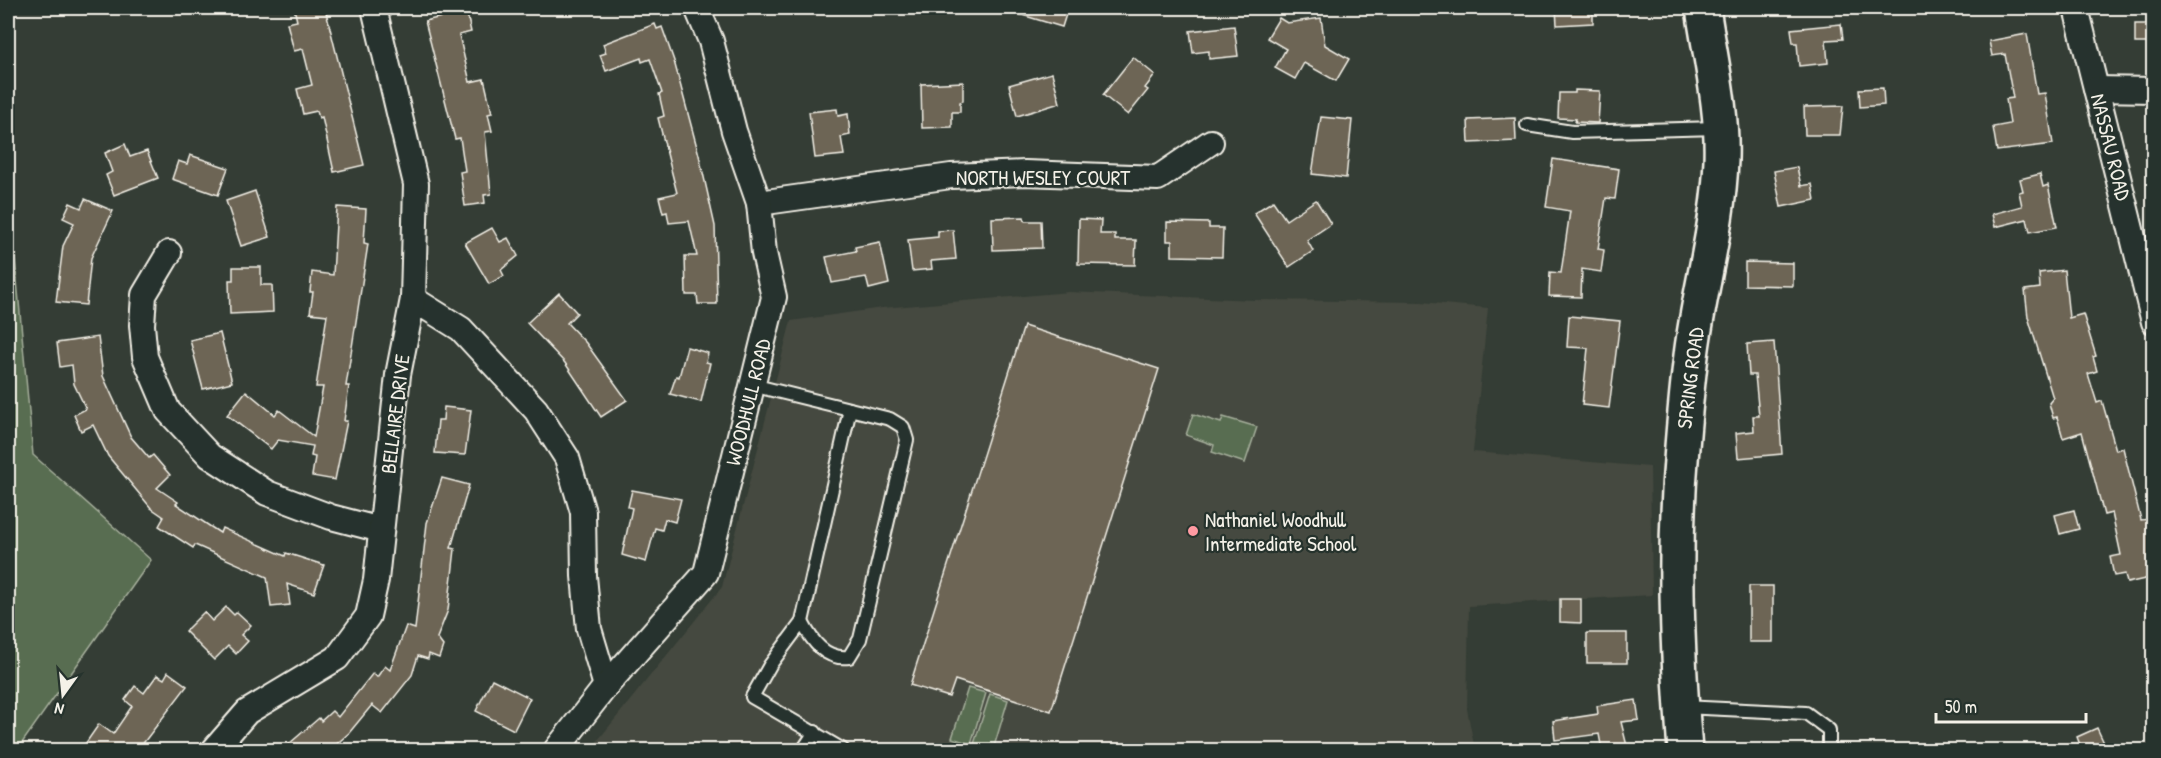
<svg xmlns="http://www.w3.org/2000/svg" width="2161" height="758" font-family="'Patrick Hand',sans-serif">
<rect width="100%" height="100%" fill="#343d35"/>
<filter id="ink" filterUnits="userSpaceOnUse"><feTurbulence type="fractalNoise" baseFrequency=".0167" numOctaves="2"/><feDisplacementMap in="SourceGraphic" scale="12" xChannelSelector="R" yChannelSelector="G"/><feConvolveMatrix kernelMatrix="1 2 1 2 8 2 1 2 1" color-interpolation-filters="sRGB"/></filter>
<g filter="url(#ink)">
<path fill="#45493f" d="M1069 292 1254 300 1421 302 1488 308 1473 452 1650 467 1652 595 1469 606 1467 709 1475 750H590L722 587 791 321 882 308Z"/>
<g fill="#586d51" stroke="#a6af9c" stroke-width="1.5">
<path d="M8 219 13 236 33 455 151 560 17 750H8Z"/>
<path d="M1193 414 1221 423 1223 417 1257 427 1245 463 1212 452 1214 445 1186 435Z"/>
<path d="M968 688 986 693 971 744 952 738Z"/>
<path d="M990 694 1008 700 993 750 974 744Z"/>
</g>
<g fill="#6d6555" stroke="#f4f1e8" stroke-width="1.5">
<path d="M294 8H325L364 165 334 172 322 117 319 118 317 111 303 114 297 89 312 85 303 49 294 51 287 23 297 21Z"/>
<path d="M1013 8H1068L1062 27 1012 12Z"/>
<path d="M1556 8H1593V23L1557 25Z"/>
<path d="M454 14 455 17 467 14 471 32 459 35 470 82 484 79 492 113 488 114 492 131 485 132 491 194 484 195 485 203 465 206 460 172 465 171 460 138 455 139 425 21Z"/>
<path d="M1279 18 1287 23 1321 18 1325 45 1349 59 1336 81 1304 63 1295 79 1275 68 1286 49 1267 38Z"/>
<path d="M655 24 657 29 662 27 674 61 699 155 715 226 717 304H698L697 295H686L685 256H697L689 221 669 223 667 212 663 213 659 197 677 193 658 118 664 116 659 94 662 93 650 59 642 62 641 58 606 71 600 55 606 53 603 44Z"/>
<path d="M1841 24 1843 39 1826 40 1828 63 1799 66 1797 43H1793L1791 29Z"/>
<rect x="2135" y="24" width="19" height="19"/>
<path d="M1234 26 1238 56 1209 59V51L1193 53 1190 31Z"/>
<path d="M2027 34 2037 94 2045 93 2053 144 1997 151 1993 127 2010 124 2006 99 2013 98 2005 54 1992 56 1989 41Z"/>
<path d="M1133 57 1155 75 1145 88 1148 90 1128 115 1103 95Z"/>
<path d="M1052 73 1060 103 1017 116 1009 85Z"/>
<path d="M963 82V101L960 102V112H952V127L922 128 921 84Z"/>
<path d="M1883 88 1884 105 1860 107 1859 89Z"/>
<path d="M1575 90 1600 91 1598 123 1575 122 1576 119 1558 118 1559 93H1575Z"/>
<path d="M1843 106 1840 135H1805L1804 107Z"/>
<path d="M837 109 838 116 848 114 850 135 841 137 844 155 815 158 809 112Z"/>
<path d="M1321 117 1352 120 1346 178 1312 174Z"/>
<path d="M1515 118 1516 141 1469 143 1468 120Z"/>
<path d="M125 144 130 157 147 151 158 178 114 195 106 175 112 172 105 153Z"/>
<path d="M190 155 228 168 218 195 172 179 178 161 187 164Z"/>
<path d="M1553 159 1619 169 1615 199 1606 198 1598 249 1604 250 1601 272 1582 269 1581 297 1549 296 1550 272 1561 273 1570 211 1546 207Z"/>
<path d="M1797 167 1801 186 1812 184 1815 200 1781 207 1774 171Z"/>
<path d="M2040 174 2043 187 2048 185 2057 227 2030 232 2027 219 1995 227 1992 214 2022 206 2019 192 2023 191 2020 179Z"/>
<path d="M255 191 270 237 241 246 226 201Z"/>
<path d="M85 199 113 211 91 258 86 305 56 302 63 246 74 223 63 218 70 203 81 208Z"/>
<path d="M1316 200 1331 224 1307 240 1313 251 1289 267 1254 213 1273 201 1286 220Z"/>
<path d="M337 207 366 209 364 243 368 244 346 386H349L344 421H347L335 480 312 476 315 457 311 456 313 446 278 440 271 449 227 415 246 391 275 415 279 410 314 437 323 387H316L327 315 310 313 313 292H310L312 272 333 275Z"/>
<path d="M1024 217 1025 221H1041L1042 248 993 250 992 218Z"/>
<path d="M1079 219 1101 220 1100 234H1115V240H1136L1135 265 1078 264Z"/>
<path d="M1167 222 1209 223V228H1223L1222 257 1172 256V241H1167Z"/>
<path d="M492 228 500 242 508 238 518 256 501 270 504 276 489 284 465 243Z"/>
<path d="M953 230 956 259 931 261 932 269 912 271 908 240 938 237V231Z"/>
<path d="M880 242 889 284 869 289 866 277 832 283 826 257 856 251 855 247Z"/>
<path d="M1745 262 1793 263V286L1745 285Z"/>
<path d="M233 267H261V285H272L273 312 230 314 229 280H233Z"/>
<path d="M2064 270 2069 318 2083 314 2096 356 2093 357 2097 371 2088 374 2097 403 2102 401 2116 450 2123 448 2141 520 2150 519 2154 536V577L2127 583 2125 574 2114 576 2110 557 2121 555 2112 513 2104 515 2082 432 2063 438 2057 417 2053 418 2049 403 2053 398 2028 317 2025 290 2040 288 2039 273Z"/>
<path d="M559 293 577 313 567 323 586 343 627 400 601 417 565 363 527 323Z"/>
<path d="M1569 316 1620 321 1609 408 1582 405 1588 348 1567 347Z"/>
<path d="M1024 326 1159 369 1051 711 955 680 949 697 910 685Z"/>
<path d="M220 333 232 382 203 389 190 340Z"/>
<path d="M98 337 103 376 131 437 149 458 153 455 170 475 157 488 178 502 176 504 220 533 222 528 285 556 286 553 324 565 314 593 287 584 290 605 271 607 267 577 195 545 193 548 159 526 164 517 151 508 108 456 93 425 81 431 74 415 86 409 74 384 72 365 60 367 57 343Z"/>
<path d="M1774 342 1782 454 1738 458 1736 433 1754 431 1753 416H1759L1755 375H1749L1747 344Z"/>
<path d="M687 347 708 353 706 362 710 363 701 402 670 394 676 376 679 377Z"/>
<path d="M444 407 471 410 465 455 435 453 438 420H443Z"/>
<path d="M442 478 469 485 451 548 455 549 448 610 437 638 443 646 439 658 429 654 428 659 418 656 412 675 382 713 372 705 349 733 330 750H282L319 718 321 721 332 711 338 717 373 673 377 677 385 666 390 670 406 626 415 629 427 523Z"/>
<path d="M632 490 681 499 675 522 665 519 662 530 655 528 646 562 622 555 632 508 628 507Z"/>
<path d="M2074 510 2079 529 2060 534 2055 515Z"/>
<rect x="1749" y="586" width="24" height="56"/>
<path d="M1560 599H1581V623L1560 622Z"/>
<path d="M226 607 234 615 237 612 251 625 241 635 248 641 236 654 228 646 214 660 185 631 204 612 212 621Z"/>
<rect x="1587" y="633" width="40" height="30"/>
<path d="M168 672 187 686 138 750H81L99 724 113 734 132 706 125 700 135 686 144 693 157 675 164 679Z"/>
<path d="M492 679 530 698 514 730 476 711Z"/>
<path d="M1636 700 1639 720 1621 722 1628 750H1602L1599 734 1555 740 1553 721 1598 714 1597 706Z"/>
<path d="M2097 728 2105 745 2092 750H2082L2077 737Z"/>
</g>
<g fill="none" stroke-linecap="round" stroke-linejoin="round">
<g stroke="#f4f1e8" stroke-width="16">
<g id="service">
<path d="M1527 125 1572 132 1718 128"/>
<path d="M752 385 890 419 903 427 907 440 860 639 849 657C825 660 812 641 802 622"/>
<path d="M1683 707 1806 713 1829 730V750"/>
<path d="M803 750 815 732"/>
<path d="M843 750 752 697 770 665 802 622 850 409"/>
</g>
</g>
<g stroke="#f4f1e8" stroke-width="28">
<g id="minor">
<path d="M2076 8 2154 322"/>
<path d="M2096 89 2154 90"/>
<path d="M759 203 951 176 1025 173 1158 178 1211 142"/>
<path d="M169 253 144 295 142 325 145 357 168 411 210 456 267 493 331 517 381 530"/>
<path d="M413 299 461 329 536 410 567 458 583 512 584 576 589 629 606 686"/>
<path d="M214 750 247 712 337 658 368 616 376 580 398 375 413 299 416 184 374 8"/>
<path d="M556 750 606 686 706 573 774 297 764 253 759 203 734 131 711 41 697 8"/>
</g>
</g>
<g stroke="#f4f1e8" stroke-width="38">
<path id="secondary" d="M1685 750C1677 649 1673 549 1682 447 1685 410 1688 372 1694 335 1703 277 1719 219 1721 160 1723 110 1710 57 1703 8"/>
</g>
<use href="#service" stroke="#26332d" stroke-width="12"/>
<use href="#minor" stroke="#26332d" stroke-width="24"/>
<use href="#secondary" stroke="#26332d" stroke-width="33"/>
</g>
</g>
<circle fill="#ff9aa2" stroke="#26332d" stroke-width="2" cx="1193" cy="531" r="6"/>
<g text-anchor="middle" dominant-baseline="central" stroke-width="4.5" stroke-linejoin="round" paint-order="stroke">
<g font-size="21" fill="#f4f1e8" stroke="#26332d">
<text transform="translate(2111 147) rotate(76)">NASSAU ROAD</text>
<text x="1043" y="177">NORTH WESLEY COURT</text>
<text transform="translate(1690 378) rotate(-83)">SPRING ROAD</text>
<text transform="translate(748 402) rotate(-76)">WOODHULL ROAD</text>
<text transform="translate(395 414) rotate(-83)">BELLAIRE DRIVE</text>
</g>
<g font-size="21" fill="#f4f1e8" stroke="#26332d" text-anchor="start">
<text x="1205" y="519">Nathaniel Woodhull<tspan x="1205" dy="24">Intermediate School</tspan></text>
</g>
</g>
<rect width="2161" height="758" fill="none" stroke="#26332d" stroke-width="30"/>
<rect x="15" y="15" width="2131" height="728" fill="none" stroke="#f4f1e8" stroke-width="2" filter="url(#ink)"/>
<g transform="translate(63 695) rotate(195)" stroke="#26332d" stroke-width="4.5" paint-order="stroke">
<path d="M0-4.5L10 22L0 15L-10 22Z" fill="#f4f1e8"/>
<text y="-9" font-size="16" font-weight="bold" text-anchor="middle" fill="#f4f1e8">N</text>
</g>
<path d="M1936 713v9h150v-9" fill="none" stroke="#f4f1e8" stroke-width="3"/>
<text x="1945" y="713" font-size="18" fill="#f4f1e8" stroke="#26332d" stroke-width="4.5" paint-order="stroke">50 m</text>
</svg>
